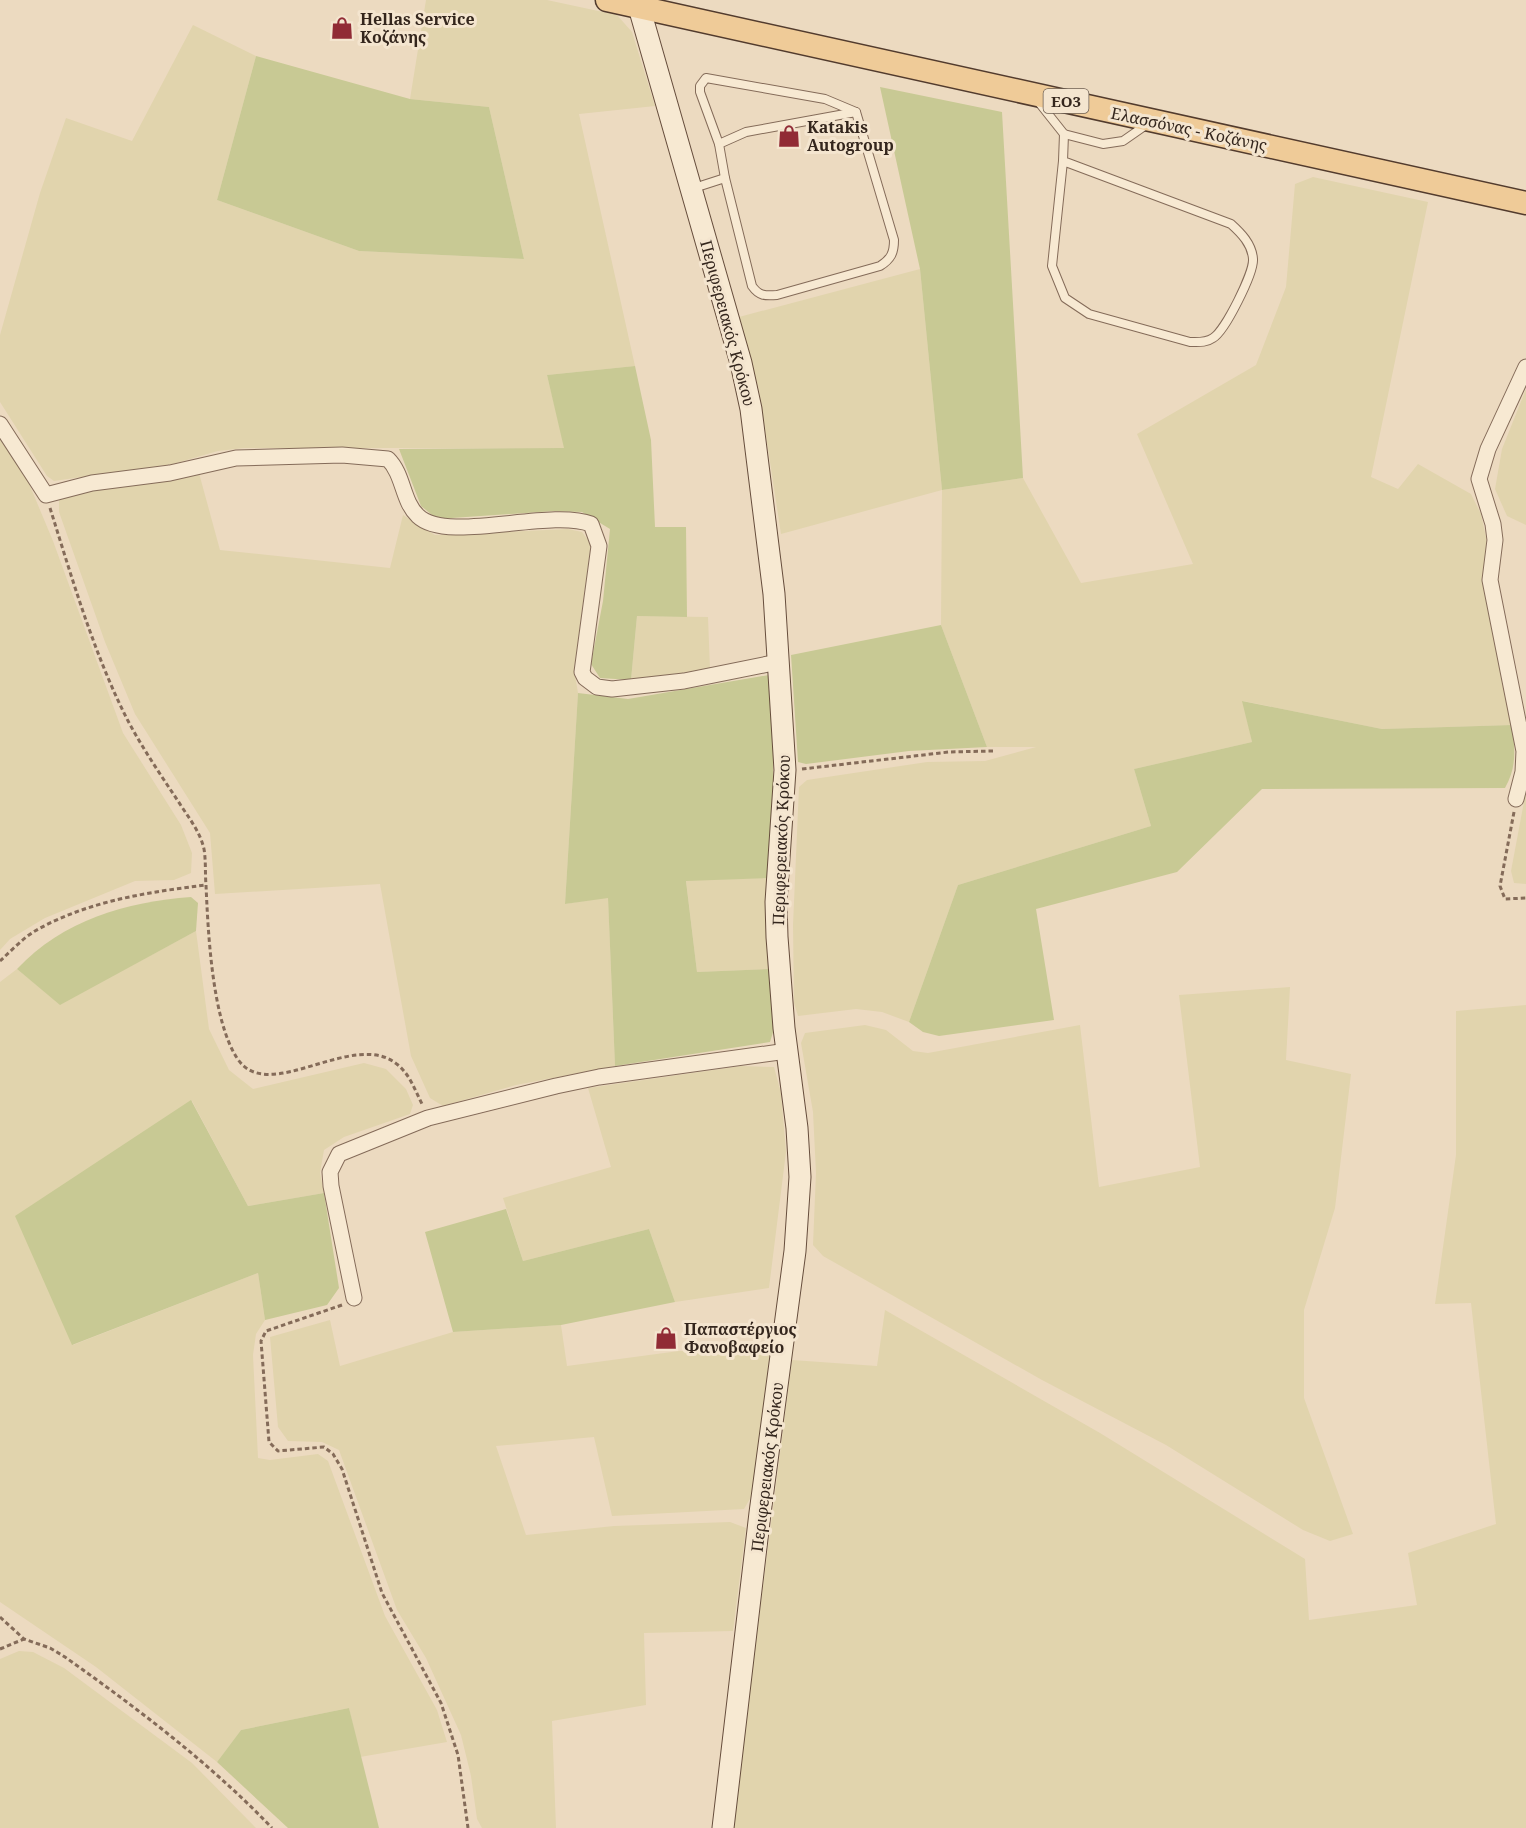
<svg xmlns="http://www.w3.org/2000/svg" width="1526" height="1828" font-family="'Noto Serif',serif">
<rect width="100%" height="100%" fill="#ecdac0"/>
<g fill="#e1d4ad">
<path d="M426 0H547L617 15 632 32 655 106 579 114 635 366 547 375 565 448H244L218 451 173 464 54 481 47 476 0 402V335L40 193 66 118 132 141 193 25 256 56 217 200 359 251 524 259 489 107 410 99Z"/>
<path d="M1313 177 1428 202 1371 477 1398 489 1418 464 1471 494 1481 514 1487 542 1486 587 1512 725 1382 729 1243 701 1252 742 1134 769 1151 826 958 885 909 1022 882 1012 856 1009 798 1016 794 1003 793 925 799 787 807 780 927 762 985 761 1036 747H987L941 625 942 490 781 534 759 390 739 317 920 269 942 490 1023 478 1081 583 1193 564 1137 434 1256 365 1286 287 1295 184Z"/>
<path d="M1526 389V525L1507 516 1495 489 1502 449Z"/>
<path d="M0 437 25 474 53 541 123 733 181 825 192 853 191 873 174 880 135 881 45 918 10 939 0 950Z"/>
<path d="M199 473 220 550 390 568 403 515 435 535 568 529 582 532 591 544 574 669 578 693 565 904 608 897 615 1066 516 1085 443 1106 430 1098 411 1056 380 884 215 894 210 833 135 714 105 642 59 512V498L82 491Z"/>
<path d="M637 616 708 617 710 669 631 680Z"/>
<path d="M1526 791V884L1514 883 1511 871Z"/>
<path d="M769 878 770 969 697 972 686 880Z"/>
<path d="M196 931 209 1029 229 1070 253 1089 364 1063 386 1069 406 1089 413 1105 410 1114 344 1137 324 1150 320 1173 324 1193 248 1206 192 1101 73 1345 258 1273 265 1320 256 1334 253 1355 258 1458 270 1460 318 1454 328 1461 385 1616 437 1710 447 1742 360 1757 349 1708 241 1730 217 1762 96 1667 0 1602V982L17 969 60 1004Z"/>
<path d="M1290 987 1286 1060 1351 1074 1335 1208 1304 1310V1398L1353 1534 1330 1541 1303 1530 1166 1445 1042 1380 823 1256 813 1245 816 1173 813 1112 801 1043 805 1033 865 1025 886 1030 913 1051 928 1053 1080 1025 1099 1187 1200 1167 1179 995Z"/>
<path d="M1526 1005V1828H732L792 1360 877 1366 885 1310 1100 1433 1305 1559 1309 1620 1417 1605 1408 1553 1496 1524 1471 1303 1435 1304 1456 1155V1011Z"/>
<path d="M741 1066 774 1067 781 1093 786 1152 769 1288 675 1302 649 1229 523 1261 503 1198 611 1167 588 1088Z"/>
<path d="M330 1320 340 1366 453 1332 561 1325 567 1366 679 1351H770L754 1492 744 1509 612 1516 594 1437 496 1446 526 1535 614 1526 730 1522 746 1528 733 1631 644 1633 646 1705 552 1721 556 1828H482L477 1819 471 1776 461 1735 426 1658 397 1610 339 1450 322 1442 288 1441 278 1427 270 1337Z"/>
<path d="M19 1651 33 1652 64 1668 192 1763 256 1828H0V1659Z"/>
</g>
<g fill="#c8c994">
<path d="M256 56 410 99 489 107 524 259 359 251 217 200Z"/>
<path d="M880 87 1002 112 1023 478 942 490 920 269Z"/>
<path d="M635 366 651 440 655 527H686L687 617 637 616 631 680 600 678 591 664 603 601 610 529 582 512 554 511 437 519 421 506 399 449 564 448 547 375Z"/>
<path d="M941 625 987 747 909 751 806 764 798 762 791 655Z"/>
<path d="M769 675 773 686V815L769 878 686 881 697 972 770 969 774 1029 770 1042 615 1066 608 898 565 904 578 693 628 699Z"/>
<path d="M1242 701 1382 729 1512 725C1515 749 1517 767 1505 788L1262 789 1177 872 1036 909 1054 1020 939 1036 923 1032 909 1022 958 885 1151 826 1134 769 1252 742Z"/>
<path d="M191 897 198 903 196 931 60 1005 17 969C63 920 126 902 191 897Z"/>
<path d="M191 1100 248 1206 324 1193 339 1288 327 1305 265 1320 258 1273 72 1345 15 1216Z"/>
<path d="M506 1209 523 1261 649 1229 675 1302 561 1325 453 1332 425 1232Z"/>
<path d="M349 1708 379 1828H288L217 1762 241 1730Z"/>
</g>
<g fill="none" stroke-linecap="round" stroke-linejoin="round">
<g stroke="#846b59" stroke-width="10">
<g id="lane">
<path d="M1037 100 1064 134 1103 144 1123 141 1146 125"/>
<path d="M1063 161 1052 266 1065 298 1089 314 1190 342C1198 342 1206 343 1213 338 1225 331 1254 273 1253 259 1252 244 1241 233 1231 224L1063 161 1064 134"/>
<path d="M725 178 719 144 746 132 856 112"/>
<path d="M694 188 725 178 752 286C759 296 765 296 777 295L880 266C891 259 894 253 894 240L856 112 825 99 706 78 700 86V92L719 144"/>
</g>
</g>
<g stroke="#846b59" stroke-width="17">
<g id="street">
<path d="M0 424 46 495 92 483 170 473 236 458 342 455 388 459C404 475 402 501 418 516 447 544 549 508 591 524L599 546 582 672 585 678 597 687 612 689 684 681 778 662"/>
<path d="M1516 799 1523 772 1524 751 1490 580 1495 540 1493 524 1479 479 1488 449 1526 367"/>
<path d="M354 1298 331 1186 330 1172 339 1154 428 1118 556 1086 599 1077 787 1051"/>
</g>
</g>
<g stroke="#664d3c" stroke-width="23">
<path id="secondary" d="M639 7 741 363 751 409 774 594 785 770 776 902 777 937 784 1028 797 1128 800 1177 795 1251 760 1513 723 1828"/>
</g>
<g stroke="#523b2d" stroke-width="25">
<path id="primary" d="M607 0 1526 203"/>
</g>
<g stroke="#846b59" stroke-width="3" stroke-dasharray="4.5 3" stroke-linecap="butt">
<path d="M50 508C72 578 93 651 126 717 141 746 160 774 178 801 188 817 200 831 204 849 206 861 205 873 206 885 208 931 212 1020 237 1058 268 1107 354 1027 398 1065 410 1075 415 1090 422 1104"/>
<path d="M802 769 949 752 994 751"/>
<path d="M1514 812 1500 886 1505 899 1526 898"/>
<path d="M0 961C11 951 23 938 35 931 87 901 149 892 206 885"/>
<path d="M342 1305 266 1331 261 1341 269 1442 278 1451 324 1447 333 1454 342 1469 382 1593 441 1703 458 1755 468 1828"/>
<path d="M0 1617 24 1639 50 1648 65 1657C138 1709 210 1763 272 1828"/>
<path d="M0 1649 24 1639"/>
</g>
<use href="#lane" stroke="#f7e9d2" stroke-width="8"/>
<use href="#street" stroke="#f7e9d2" stroke-width="15"/>
<use href="#secondary" stroke="#f7e9d2" stroke-width="21"/>
<use href="#primary" stroke="#efcb98" stroke-width="22"/>
</g>
<defs>
<g id="shop-bare" transform="scale(1.8)"><path d="M-5-2.5h2.3a2.7 3.5 0 0 1 5.4 0H5L5.5 6h-11ZM-1.5-2.5h3a1.5 2.3 0 0 0-3 0Z" fill="#912b35" stroke="#f4e5cf" stroke-width="2.5" paint-order="stroke"/></g>
</defs>
<g fill-rule="evenodd">
<use href="#shop-bare" x="342" y="28"/>
<use href="#shop-bare" x="789" y="136"/>
<use href="#shop-bare" x="666" y="1338"/>
</g>
<g text-anchor="middle" dominant-baseline="central" stroke-width="6" stroke-linejoin="round" paint-order="stroke">
<rect fill="#f4e5cf" stroke="#6e5f52" stroke-width="1.5" x="1043.5" y="89" width="45" height="24" rx="4.5"/>
<g font-size="15" font-weight="bold" fill="#34261d">
<text x="1066" y="101">ΕΟ3</text>
</g>
<g font-size="16" font-weight="bold" fill="#34261d" stroke="#f4e5cf" text-anchor="start">
<text x="360" y="19">Hellas Service<tspan x="360" dy="18">Κοζάνης</tspan></text>
<text x="807" y="127">Katakis<tspan x="807" dy="18">Autogroup</tspan></text>
<text x="684" y="1329">Παπαστέργιος<tspan x="684" dy="18">Φανοβαφείο</tspan></text>
</g>
<g font-size="16" fill="#34261d" stroke="#f4e5cf">
<text transform="translate(1189 129) rotate(12)">Ελασσόνας - Κοζάνης</text>
<text transform="translate(728 323) rotate(75)">Περιφερειακός Κρόκου</text>
<text transform="translate(781 840) rotate(-88)">Περιφερειακός Κρόκου</text>
<text transform="translate(767 1467) rotate(-83)">Περιφερειακός Κρόκου</text>
</g>
</g>
</svg>
